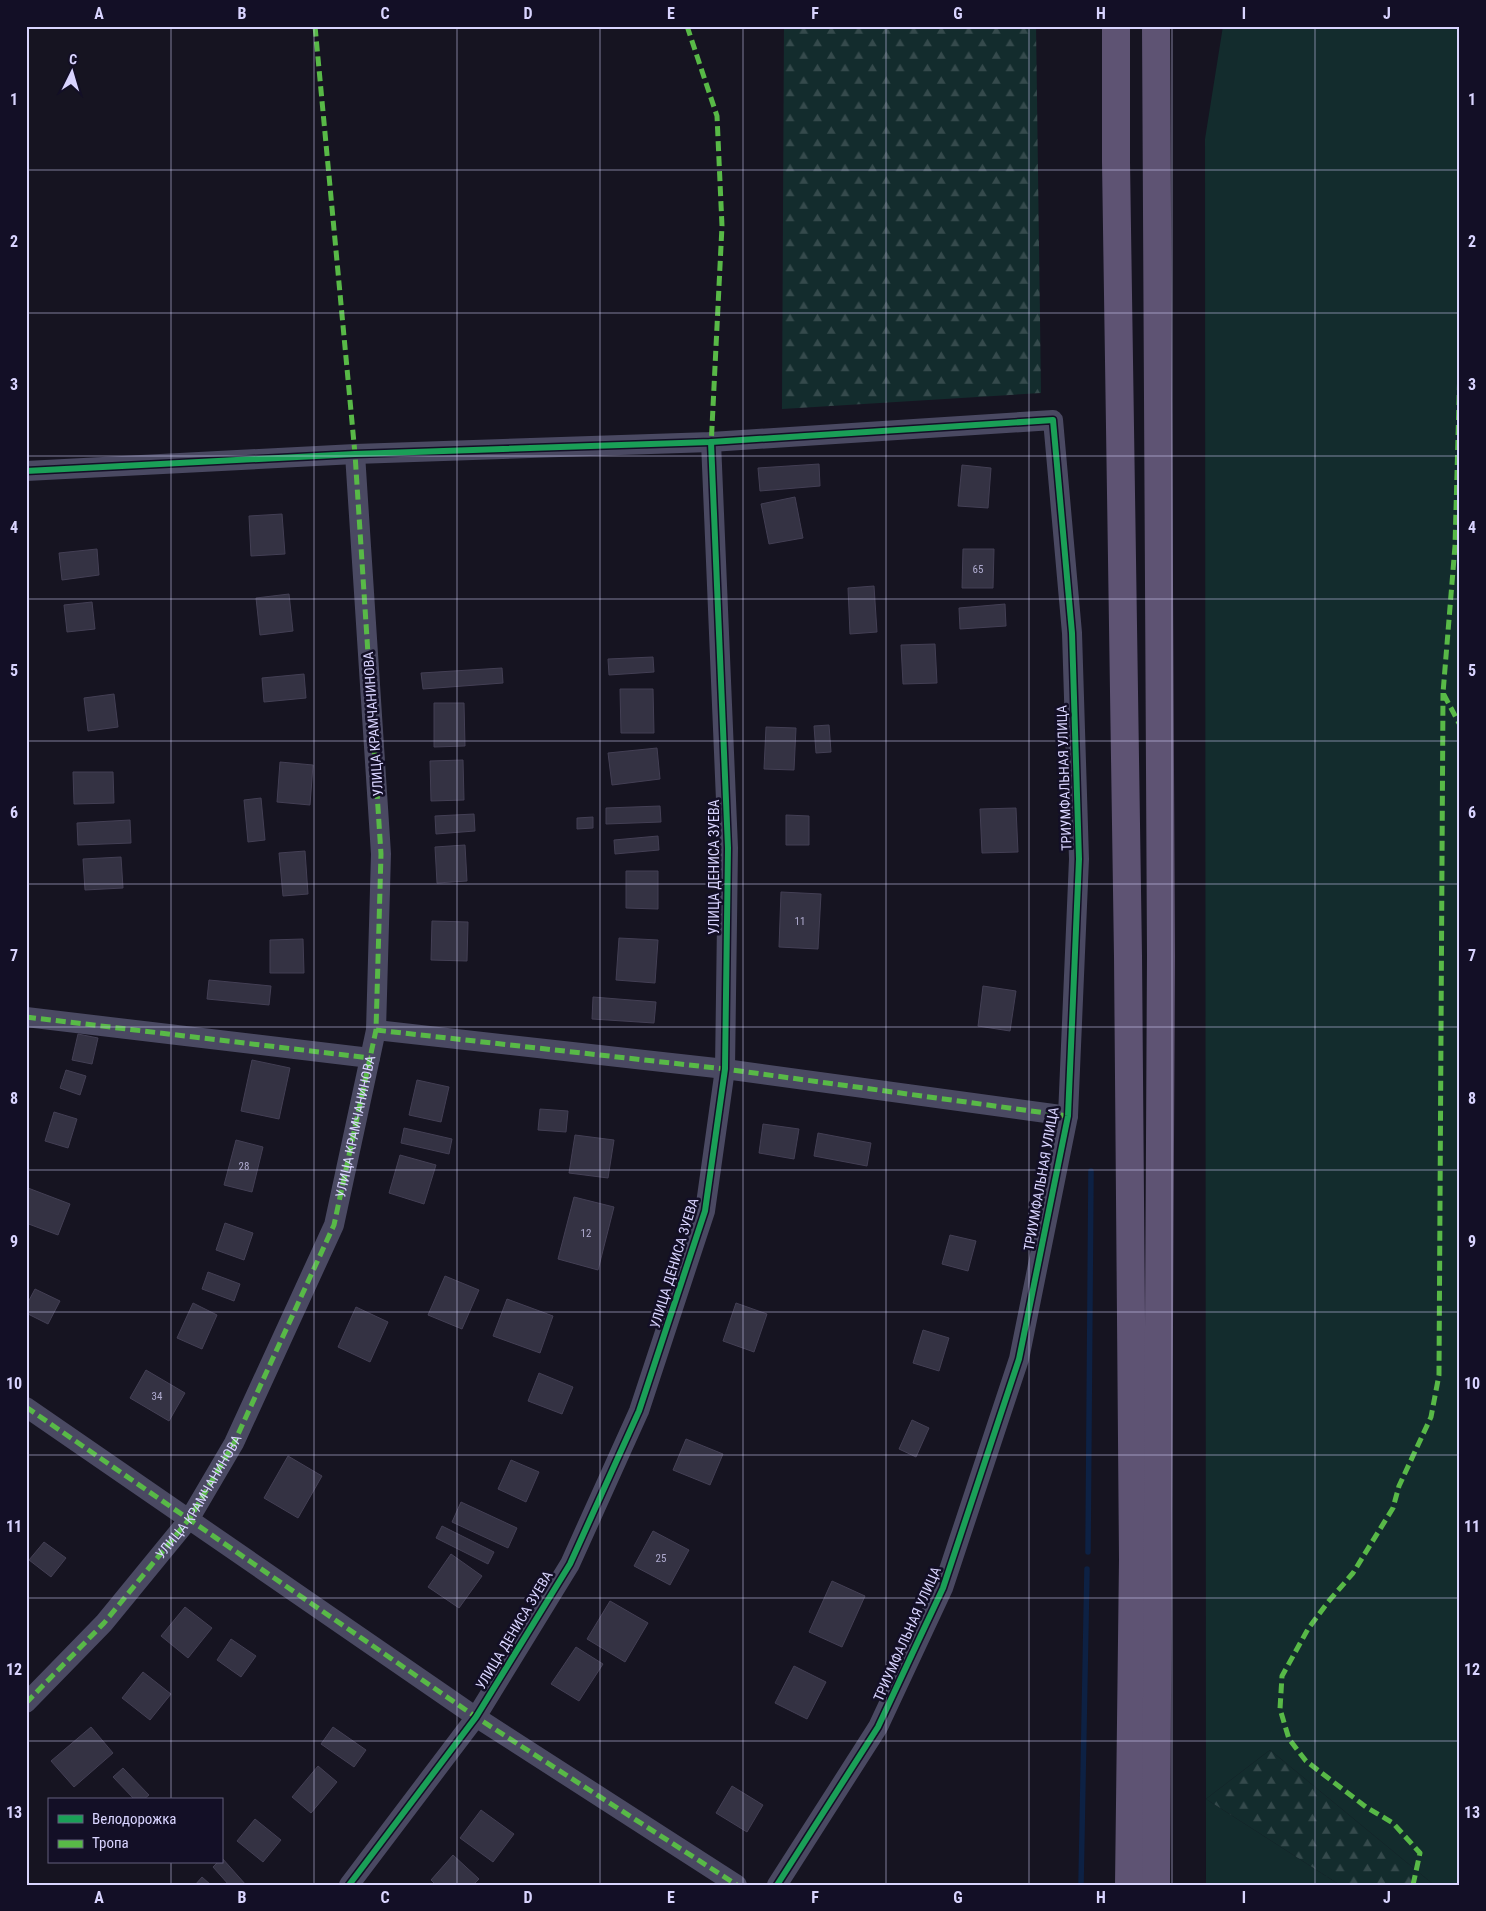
<svg xmlns="http://www.w3.org/2000/svg" width="1486" height="1911" font-family="'Roboto Condensed',sans-serif">
<defs>
<pattern id="forest-firs" width="22" height="20" patternUnits="userSpaceOnUse" patternTransform="scale(1.25)"><rect width="22" height="20" fill="#132c2d"/><path d="M5 1l3.5 6h-7zM16 11l3.5 6h-7z" fill="#354a4c"/></pattern>
</defs>
<rect width="100%" height="100%" fill="#161421"/>
<path fill="#132c2d" d="M1223 26H1460V1885H1434L1270 1750 1206 1799 1340 1885H1206L1205 139Z"/>
<g fill="url(#forest-firs)">
<path d="M784 26H1036L1041 393 782 409Z"/>
<path d="M1270 1750 1434 1885H1340L1206 1799Z"/>
</g>
<g fill="none" stroke-linecap="round" stroke-linejoin="round">
<g stroke="#0d2144" stroke-width="5.5">
<path d="M1088 1552 1091 1171"/>
<path d="M1081 1885 1087 1569"/>
</g>
</g>
<g fill="#343243" stroke="#433f54">
<path d="M819 464 820 486 760 491 758 468Z"/>
<path d="M962 465 991 468 988 508 958 506Z"/>
<path d="M795 497 803 538 769 544 761 504Z"/>
<path d="M282 514 285 554 251 556 249 516Z"/>
<path d="M97 549 99 575 62 580 59 553Z"/>
<path d="M963 549H994L993 588H962Z"/>
<path d="M874 586 877 632 850 634 848 588Z"/>
<path d="M289 594 293 631 260 635 256 598Z"/>
<path d="M92 602 95 629 67 632 64 605Z"/>
<path d="M1005 604 1006 626 960 629 959 608Z"/>
<path d="M935 644 937 683 903 684 901 645Z"/>
<path d="M653 657 654 672 609 675 608 659Z"/>
<path d="M502 668 503 683 423 689 421 673Z"/>
<path d="M304 674 306 698 264 702 262 678Z"/>
<path d="M620 689H653L654 733H621Z"/>
<path d="M114 694 118 727 88 731 84 698Z"/>
<path d="M434 703H464L465 746 434 747Z"/>
<path d="M829 725 831 752 816 753 814 726Z"/>
<path d="M766 727 796 728 794 770 764 769Z"/>
<path d="M657 748 660 779 612 785 608 753Z"/>
<path d="M463 760 464 800 431 801 430 761Z"/>
<path d="M280 762 313 765 310 805 277 802Z"/>
<path d="M73 772H113L114 803 74 804Z"/>
<path d="M261 798 265 840 248 842 244 800Z"/>
<path d="M660 806 661 822 606 824V808Z"/>
<path d="M1016 808 1018 852 982 853 980 809Z"/>
<path d="M474 814 475 831 436 834 435 816Z"/>
<path d="M786 815 809 816V845H786Z"/>
<path d="M593 817V828L577 829V818Z"/>
<path d="M130 820 131 843 78 845 77 823Z"/>
<path d="M658 836 659 850 615 854 614 840Z"/>
<path d="M465 845 467 881 437 883 435 847Z"/>
<path d="M305 851 308 894 283 896 279 853Z"/>
<path d="M121 857 123 888 85 890 83 859Z"/>
<path d="M626 871H658V909L626 908Z"/>
<path d="M781 892 821 894 818 949 779 947Z"/>
<path d="M432 921 468 922 467 961 431 960Z"/>
<path d="M619 938 658 940 655 983 616 980Z"/>
<path d="M303 939 304 973H270V940Z"/>
<path d="M209 980 271 986 269 1005 207 999Z"/>
<path d="M983 986 1016 991 1010 1031 978 1026Z"/>
<path d="M593 997 656 1002 654 1023 592 1019Z"/>
<path d="M78 1034 98 1038 92 1064 72 1060Z"/>
<path d="M252 1060 290 1068 279 1119 241 1111Z"/>
<path d="M66 1070 86 1076 80 1095 60 1088Z"/>
<path d="M417 1080 449 1087 441 1122 409 1115Z"/>
<path d="M540 1109 568 1111 566 1132 538 1130Z"/>
<path d="M54 1112 77 1119 68 1148 45 1141Z"/>
<path d="M763 1124 799 1129 794 1159 759 1153Z"/>
<path d="M404 1128 452 1139 449 1154 401 1143Z"/>
<path d="M818 1133 871 1143 867 1166 814 1156Z"/>
<path d="M575 1135 614 1140 608 1178 569 1173Z"/>
<path d="M236 1140 263 1147 252 1192 224 1185Z"/>
<path d="M400 1155 436 1165 424 1204 389 1193Z"/>
<path d="M28 1188 70 1204 58 1235 26 1223V1193Z"/>
<path d="M574 1197 614 1207 598 1270 558 1259Z"/>
<path d="M225 1223 253 1233 244 1260 216 1250Z"/>
<path d="M950 1235 976 1241 968 1271 942 1264Z"/>
<path d="M208 1272 240 1284 234 1301 202 1289Z"/>
<path d="M445 1276 479 1290 462 1329 428 1315Z"/>
<path d="M35 1289 60 1301 48 1324 26 1313V1306Z"/>
<path d="M507 1299 553 1316 540 1353 493 1336Z"/>
<path d="M193 1303 217 1315 202 1349 177 1338Z"/>
<path d="M736 1303 767 1314 754 1352 723 1341Z"/>
<path d="M356 1307 388 1322 370 1362 338 1347Z"/>
<path d="M923 1330 949 1338 939 1371 913 1363Z"/>
<path d="M146 1370 185 1393 169 1421 130 1398Z"/>
<path d="M539 1373 573 1387 562 1414 528 1401Z"/>
<path d="M912 1420 929 1428 916 1457 899 1449Z"/>
<path d="M686 1439 723 1454 710 1485 673 1470Z"/>
<path d="M288 1456 322 1476 298 1518 264 1498Z"/>
<path d="M511 1460 539 1472 526 1502 498 1489Z"/>
<path d="M461 1502 517 1528 508 1548 452 1522Z"/>
<path d="M442 1526 494 1552 488 1564 436 1538Z"/>
<path d="M653 1531 689 1550 670 1585 634 1566Z"/>
<path d="M44 1542 66 1558 51 1577 29 1560Z"/>
<path d="M451 1554 482 1576 459 1608 428 1587Z"/>
<path d="M832 1581 865 1596 842 1647 809 1632Z"/>
<path d="M610 1601 648 1623 625 1662 587 1639Z"/>
<path d="M185 1607 212 1628 188 1658 161 1636Z"/>
<path d="M231 1639 256 1656 241 1677 217 1660Z"/>
<path d="M576 1647 603 1664 579 1701 551 1684Z"/>
<path d="M794 1666 826 1682 807 1719 775 1703Z"/>
<path d="M143 1672 171 1694 150 1720 122 1698Z"/>
<path d="M91 1727 113 1753 74 1787 51 1761Z"/>
<path d="M333 1727 366 1750 354 1767 321 1744Z"/>
<path d="M318 1766 337 1782 311 1813 292 1797Z"/>
<path d="M123 1768 149 1795 143 1800H135L113 1777Z"/>
<path d="M732 1786 763 1805 747 1832 716 1813Z"/>
<path d="M481 1810 514 1834 493 1862 460 1838Z"/>
<path d="M255 1819 281 1840 263 1862 237 1841Z"/>
<path d="M453 1855 479 1879 473 1885H436L431 1880Z"/>
<path d="M222 1858 246 1885H229L213 1867 218 1862H221Z"/>
<path d="M202 1877 211 1885H195Z"/>
</g>
<g fill="none" stroke-linecap="round" stroke-linejoin="round">
<g stroke="#4a4962" stroke-width="20">
<path d="M26 471 355 454 711 442 1053 420 1072 633 1079 859 1068 1116 1019 1359 943 1588 878 1727 777 1885"/>
<path d="M26 1017 370 1058"/>
<path d="M376 1030 725 1069 1068 1116"/>
<path d="M26 1407 476 1717 737 1885"/>
<path d="M26 1703 104 1623 190 1518 234 1443 334 1225 376 1030 381 854 355 454"/>
<path d="M349 1885 476 1717 570 1564 639 1411 705 1211 725 1069 728 848 711 442"/>
</g>
<g stroke="#5e5373" stroke-width="28">
<path d="M1116 26V162L1128 956 1133 1559 1129 1885"/>
<path d="M1156 26 1161 956 1156 1885"/>
</g>
<g stroke="#58b947" stroke-width="5" stroke-dasharray="10 5" stroke-linecap="butt">
<path d="M687 26 717 116 722 226 711 447"/>
<path d="M1460 365 1455 546 1443 693 1460 725"/>
<path d="M26 1017 370 1058"/>
<path d="M376 1030 725 1069 1068 1116"/>
<path d="M26 1407 476 1717 737 1885"/>
<path id="s1" d="M26 1703 104 1623 190 1518 234 1443 334 1225 376 1030 381 854 355 454 315 26"/>
<path d="M1413 1885 1420 1853 1393 1823 1366 1807 1306 1761 1289 1739 1280 1709 1282 1676 1308 1629 1328 1602 1353 1573 1393 1508 1399 1486 1431 1417 1439 1375 1443 693"/>
</g>
<g stroke="#130f26" stroke-width="9">
<g id="cycleway">
<path d="M26 471 355 454 711 442 1053 420 1072 633 1079 859 1068 1116 1019 1359 943 1588 878 1727 777 1885"/>
<path d="M349 1885 476 1717 570 1564 639 1411 705 1211 725 1069 728 848 711 442"/>
</g>
</g>
<use href="#cycleway" stroke="#1a9f57" stroke-width="6"/>
</g>
<path fill="none" stroke="#d9d4ff" stroke-width="1" stroke-opacity="0.55" d="M171 26V1800M314 26V1885M457 26V1885M600 26V1885M743 26V1885M886 26V1885M1029 26V1885M1172 26V1885M1315 26V1885M26 170H1460M26 313H1460M26 456H1460M26 599H1460M26 741H1460M26 884H1460M26 1027H1460M26 1170H1460M26 1312H1460M26 1455H1460M26 1598H1460M26 1741H1460M171 1862V1885"/>
<g text-anchor="middle" dominant-baseline="central" stroke-width="5" stroke-linejoin="round" paint-order="stroke">
<g font-size="11" fill="#b0acd0">
<text x="978" y="569">65</text>
<text x="800" y="921">11</text>
<text x="244" y="1166">28</text>
<text x="586" y="1233">12</text>
<text x="157" y="1396">34</text>
<text x="661" y="1558">25</text>
</g>
<g font-size="14" fill="#d9d4ff" stroke="#130f26">
<text transform="translate(373 724) rotate(-94)">УЛИЦА КРАМЧАНИНОВА</text>
<text transform="translate(1064 778) rotate(-92)">ТРИУМФАЛЬНАЯ УЛИЦА</text>
<text transform="translate(714 867) rotate(-90)">УЛИЦА ДЕНИСА ЗУЕВА</text>
<text stroke="none"><textPath href="#s1" startOffset="675">УЛИЦА КРАМЧАНИНОВА</textPath></text>
<text transform="translate(1041 1179) rotate(-80)">ТРИУМФАЛЬНАЯ УЛИЦА</text>
<text transform="translate(674 1263) rotate(-73)">УЛИЦА ДЕНИСА ЗУЕВА</text>
<text stroke="none"><textPath href="#s1" startOffset="270">УЛИЦА КРАМЧАНИНОВА</textPath></text>
<text transform="translate(514 1630) rotate(-59)">УЛИЦА ДЕНИСА ЗУЕВА</text>
<text transform="translate(907 1634) rotate(-66)">ТРИУМФАЛЬНАЯ УЛИЦА</text>
</g>
</g>
<rect width="1486" height="1911" fill="none" stroke="#130f26" stroke-width="55"/>
<rect x="48" y="1798" width="175" height="65" fill="#130f26" stroke="#625e7d"/>
<rect x="58" y="1815" width="25" height="8" fill="#1a9f57" stroke="#625e7d"/>
<text x="92" y="1824" font-size="15" fill="#d9d4ff">Велодорожка</text>
<rect x="58" y="1840" width="25" height="8" fill="#58b947" stroke="#625e7d"/>
<text x="92" y="1848" font-size="15" fill="#d9d4ff">Тропа</text>
<g transform="translate(72 72) rotate(5)" stroke="#130f26" stroke-width="4" paint-order="stroke">
<path d="M0-4L9 19L0 12L-9 19Z" fill="#d9d4ff"/>
<text y="-8" font-size="14" font-weight="bold" text-anchor="middle" fill="#d9d4ff">С</text>
</g>
<rect x="28" y="28" width="1430" height="1856" fill="none" stroke="#d9d4ff" stroke-width="2"/>
<g font-size="16" text-anchor="middle" font-weight="bold" fill="#d9d4ff">
<text x="99" y="19">A</text>
<text x="242" y="19">B</text>
<text x="385" y="19">C</text>
<text x="528" y="19">D</text>
<text x="671" y="19">E</text>
<text x="815" y="19">F</text>
<text x="958" y="19">G</text>
<text x="1101" y="19">H</text>
<text x="1244" y="19">I</text>
<text x="1387" y="19">J</text>
<text x="14" y="105">1</text>
<text x="1472" y="105">1</text>
<text x="14" y="247">2</text>
<text x="1472" y="247">2</text>
<text x="14" y="390">3</text>
<text x="1472" y="390">3</text>
<text x="14" y="533">4</text>
<text x="1472" y="533">4</text>
<text x="14" y="676">5</text>
<text x="1472" y="676">5</text>
<text x="14" y="818">6</text>
<text x="1472" y="818">6</text>
<text x="14" y="961">7</text>
<text x="1472" y="961">7</text>
<text x="14" y="1104">8</text>
<text x="1472" y="1104">8</text>
<text x="14" y="1247">9</text>
<text x="1472" y="1247">9</text>
<text x="14" y="1389">10</text>
<text x="1472" y="1389">10</text>
<text x="14" y="1532">11</text>
<text x="1472" y="1532">11</text>
<text x="14" y="1675">12</text>
<text x="1472" y="1675">12</text>
<text x="14" y="1818">13</text>
<text x="1472" y="1818">13</text>
<text x="99" y="1903">A</text>
<text x="242" y="1903">B</text>
<text x="385" y="1903">C</text>
<text x="528" y="1903">D</text>
<text x="671" y="1903">E</text>
<text x="815" y="1903">F</text>
<text x="958" y="1903">G</text>
<text x="1101" y="1903">H</text>
<text x="1244" y="1903">I</text>
<text x="1387" y="1903">J</text>
</g>
</svg>
